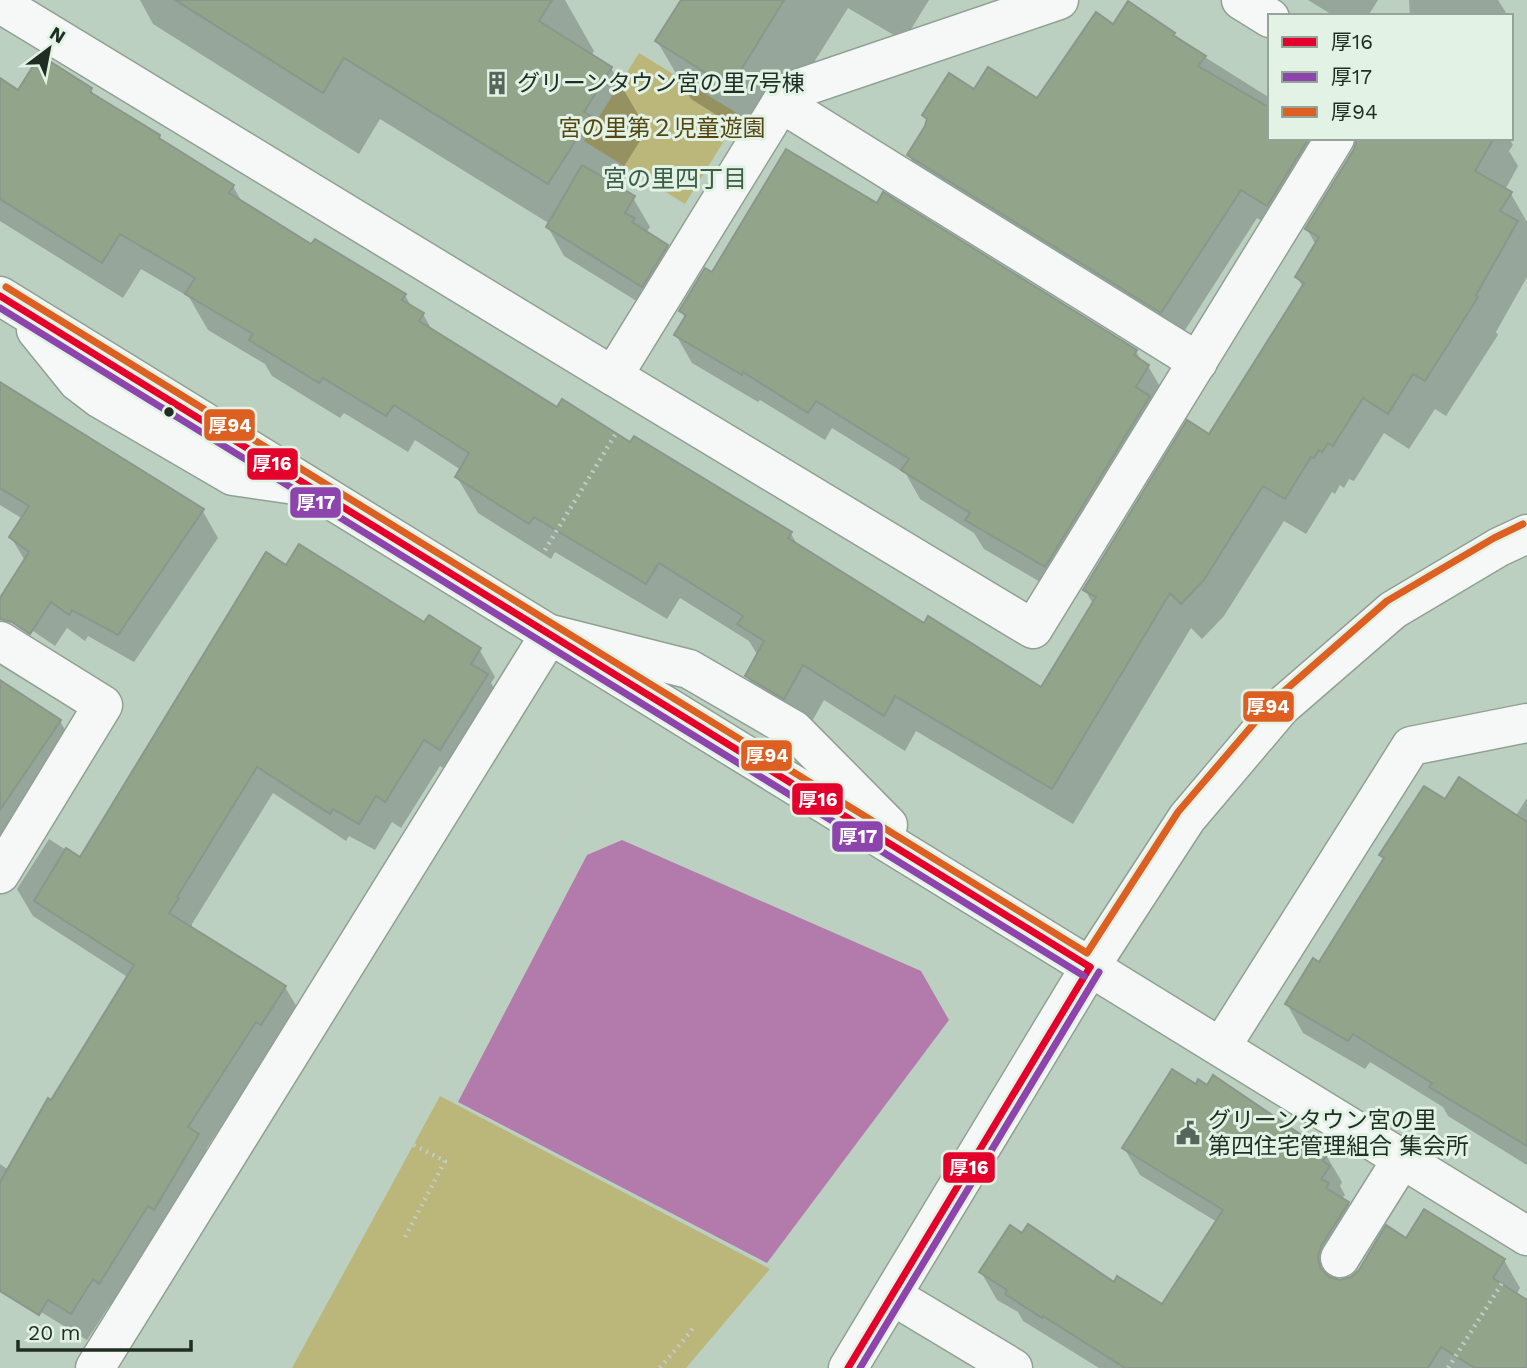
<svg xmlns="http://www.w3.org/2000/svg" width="1527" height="1368" font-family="'Work Sans','Noto Sans JP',sans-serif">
<rect width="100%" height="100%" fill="#bcd0c1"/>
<g fill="#bbb67a">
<path d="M639 53 740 115 685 204 584 141Z"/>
<path d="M440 1096 770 1269 686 1368H292Z"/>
</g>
<path fill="#b37bac" d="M622 840 921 971 949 1020 767 1263 458 1102 587 855Z"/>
<g fill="#0003">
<path d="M140 0H565L594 51 591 56 611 68 647 130 621 171 626 179 619 189 633 198 650 227 646 233 667 246 684 275 659 315 564 256 548 227 550 224 380 119 359 154 153 24Z"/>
<path d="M683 0H929L905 39 897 37 848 8 763 144 691 99 657 41Z"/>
<path d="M1308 0H1378L1368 16H1334Z"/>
<path d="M1409 0H1498L1508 16H1410Z"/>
<path d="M1113 26 1173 34 1176 39 1270 98V138H1329L1284 234 1257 218 1178 341 925 184 909 155 928 122 924 116 975 92 1038 100Z"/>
<path d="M0 80 19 92 91 90 95 96 159 137 162 142 233 186 243 204 312 247 405 295 412 308 423 314 433 332 557 409 631 444 791 534 798 546 925 625 1041 689 1093 604 1085 590 1210 437 1303 287 1297 277 1316 245 1307 229 1419 138H1509L1513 145 1509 151 1518 166 1505 190 1511 194 1527 222V277L1496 332 1498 335 1446 416 1435 409 1409 449 1384 433 1354 481 1349 479 1344 488 1340 485 1335 494 1332 492 1306 534 1284 521 1224 616 1202 639 1191 628 1073 824 916 731 905 751 824 700 805 734 768 712 747 676 758 656 749 641 680 598 667 619 555 552 551 559 478 513 457 477 461 470 415 440 408 452 344 413 340 418 272 376 265 364 208 330 189 297 141 269 123 298 0 221Z"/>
<path d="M713 275 1136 351 1142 362 1148 366 1165 395 1062 595 984 549 974 533 920 499 906 474 832 428 825 440 760 400 758 402 692 363 676 335 685 318 681 311Z"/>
<path d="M0 384 202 510 218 538 134 662 88 636 85 641 67 628 55 646 20 622 25 561 11 537 23 519 0 505Z"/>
<path d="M286 567 479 649 495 677 491 683 502 703 455 776 440 766 401 828 392 822 375 850 349 836 346 841 273 793 192 924V929L285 987 301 1014 272 1049 206 1149 214 1162 115 1310 109 1306 87 1340 0 1287V1164L9 1170 129 978 33 916 17 889 49 839 80 859Z"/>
<path d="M0 682 60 721 76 749 0 888Z"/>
<path d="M1527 798V1165L1448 1116 1443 1107 1370 1062 1365 1069 1303 1033 1287 1004 1320 964 1384 861 1381 855 1445 802 1515 817Z"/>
<path d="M1197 1087 1326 1155 1342 1182 1340 1186 1345 1195 1341 1199 1348 1203 1364 1231 1335 1280 1340 1282 1352 1278 1407 1240 1504 1260 1520 1288 1516 1295 1527 1302V1368H1099L1023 1321 1018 1312 997 1300 981 1272 1114 1284 1162 1307 1217 1222 1140 1175 1124 1148Z"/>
</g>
<g fill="#92a58a" stroke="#8b978b" stroke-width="2">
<path d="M175 0H552L539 21 612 67 584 112 591 116 548 184 344 58 323 93Z"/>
<path d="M681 0H784L730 88 655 41Z"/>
<path d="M1128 1 1175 33 1173 35 1206 56 1198 66 1270 108V138H1309L1267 206 1241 190 1161 313 907 155 925 126 927 119 922 115 949 73 974 89 988 67 1037 98 1096 12 1113 24Z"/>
<path d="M40 55 92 88 90 92 160 135 159 138 234 185 229 193 311 244 315 239 406 294 402 300 424 313 419 321 557 407 562 399 630 442 634 436 792 532 788 538 924 623 928 616 1041 687 1096 597 1083 590 1187 420 1209 434 1304 283 1295 277 1319 237 1305 229 1354 149 1357 138H1494L1475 171 1512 192 1500 211 1518 221 1476 295 1478 297 1425 381 1413 374 1388 414 1363 398 1333 446 1328 443 1322 452 1319 450 1314 458 1311 457 1285 499 1263 486 1204 580 1181 604 1170 593 1052 789 895 696 884 716 803 665 784 699 745 676 764 641 737 624 743 616 659 563 646 584 534 517 529 524 455 477 469 453 394 405 386 416 323 378 319 383 249 340 253 334 185 294 195 278 120 234 102 263 0 199V78L18 90Z"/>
<path d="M786 149 877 203 883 192 1137 350 1134 355 1149 365 1136 387 1150 396 1045 567 965 520 970 513 901 470 909 459 816 401 808 413 743 372 742 375 674 335 686 315 679 311 705 268 712 272Z"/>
<path d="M582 165 635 196 625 213 635 218 632 222 668 245 642 287 546 227Z"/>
<path d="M0 382 204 509 118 635 72 610 69 615 51 602 30 634 12 622 0 619V598L29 552 9 537 29 506 0 488Z"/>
<path d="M299 544 424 622 429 615 481 648 471 664 488 674 440 750 424 740 385 802 376 796 359 824 333 809 330 814 257 767 177 897 179 898 169 913 286 986 261 1025 256 1022 188 1127 199 1134 154 1210 148 1206 99 1284 93 1279 71 1314 48 1300 39 1315 0 1291V1182L48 1098 51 1100 134 965 34 901 66 848 80 857 266 552 286 565Z"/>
<path d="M0 680 61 720 0 810Z"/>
<path d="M1459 777 1527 822V1146L1429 1087 1432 1083 1353 1034 1348 1041 1285 1004 1313 958 1319 962 1384 858 1379 855 1424 786 1445 799Z"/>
<path d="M1172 1069 1196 1084 1198 1079 1207 1085 1213 1075 1328 1153 1323 1161 1330 1166 1321 1179 1329 1183 1326 1188 1349 1202 1321 1246 1318 1257 1320 1268 1329 1277 1340 1280 1351 1277 1359 1270 1386 1225 1406 1238 1424 1209 1505 1259 1493 1278 1527 1300V1368H1475L1441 1347 1428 1368H1125L1043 1316 1042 1318 1005 1294 1007 1290 979 1272 1010 1225 1022 1233 1028 1224 1114 1282 1117 1276 1162 1304 1223 1210 1122 1148Z"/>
</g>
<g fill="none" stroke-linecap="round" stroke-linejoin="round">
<g stroke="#91a094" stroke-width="41">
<g id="minor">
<path d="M1241 0 1270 18"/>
<path d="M0 5 1 4 613 376 781 103 797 89 1059 0"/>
<path d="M781 103 1198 362"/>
<path d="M0 296 1527 1236"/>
<path d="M36 330 78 382 99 398 233 476 295 485"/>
<path d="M613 376 1033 629 1335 138"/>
<path d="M0 641 103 705 0 874"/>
<path d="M1221 1047 1411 746 1527 723"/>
<path d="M1340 1258 1402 1159"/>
<path d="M893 1296 1013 1368"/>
<path d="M95 1368 550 634 689 669 794 730 888 825"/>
<path d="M848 1368 1090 967 1187 818 1281 707 1393 610 1499 547 1527 534"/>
</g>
</g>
<g stroke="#c4cbc6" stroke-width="4.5" stroke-dasharray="2 5" stroke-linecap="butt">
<path d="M534 568 615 435"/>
<path d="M405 1237 445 1161 404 1140 617 734"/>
<path d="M660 1368 696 1325"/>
<path d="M1448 1368 1504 1280"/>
</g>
<use href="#minor" stroke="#f5f8f6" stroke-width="38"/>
<g stroke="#e2f3e6" stroke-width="12">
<g id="bus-1">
<path d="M0 296 1090 967"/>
<path d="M848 1368 1090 967"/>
</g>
</g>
<g stroke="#e2f3e6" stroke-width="12">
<g id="bus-2">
<path d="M0 308 1084 976"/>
<path d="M860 1368 1099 972"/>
</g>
</g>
<g stroke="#e2f3e6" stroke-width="12">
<path id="bus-3" d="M6 287 1087 953 1178 812 1274 700 1387 601 1494 538 1523 524"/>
</g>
<use href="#bus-1" stroke="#e4002b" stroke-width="7"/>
<use href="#bus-2" stroke="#8e44ad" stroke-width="7"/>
<use href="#bus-3" stroke="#dd5f22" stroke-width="7"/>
</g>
<defs>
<g id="building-bare" transform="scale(1.89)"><path d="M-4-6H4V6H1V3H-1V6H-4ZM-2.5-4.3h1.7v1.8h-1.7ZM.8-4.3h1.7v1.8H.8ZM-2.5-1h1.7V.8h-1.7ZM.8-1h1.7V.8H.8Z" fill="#56665a" stroke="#e2f3e6" stroke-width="2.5" paint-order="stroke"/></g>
<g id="civic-bare" transform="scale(1.89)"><path d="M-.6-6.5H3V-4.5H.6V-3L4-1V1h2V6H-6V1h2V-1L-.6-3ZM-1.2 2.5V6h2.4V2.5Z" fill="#56665a" stroke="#e2f3e6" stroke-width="2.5" paint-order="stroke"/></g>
</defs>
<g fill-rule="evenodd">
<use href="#building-bare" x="497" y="83"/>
<use href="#civic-bare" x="1188" y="1133"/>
</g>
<circle fill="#1f2d23" stroke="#e2f3e6" stroke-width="2.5" cx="169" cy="412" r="6"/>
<g text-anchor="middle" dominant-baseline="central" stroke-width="6" stroke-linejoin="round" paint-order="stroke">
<g font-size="23" fill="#1f2d23" stroke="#e2f3e6" text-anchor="start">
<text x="517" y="83">グリーンタウン宮の里7号棟</text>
<text x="1208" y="1120">グリーンタウン宮の里<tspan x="1208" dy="26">第四住宅管理組合 集会所</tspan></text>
</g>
<g font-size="23" fill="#544610" stroke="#e2f3e6">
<text x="662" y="128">宮の里第２児童遊園</text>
</g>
<g font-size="24" fill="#3e5d47" stroke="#e2f3e6">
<text x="675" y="179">宮の里四丁目</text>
</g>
</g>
<g stroke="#e2f3e6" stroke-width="2.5">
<rect x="203" y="408" width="53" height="34" rx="7" fill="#dd5f22"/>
<rect x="246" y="447" width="53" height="34" rx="7" fill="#e4002b"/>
<rect x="289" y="486" width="53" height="33" rx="7" fill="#8e44ad"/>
<rect x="1242" y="690" width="53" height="33" rx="7" fill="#dd5f22"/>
<rect x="740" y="739" width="53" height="33" rx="7" fill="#dd5f22"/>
<rect x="791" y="782" width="53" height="34" rx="7" fill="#e4002b"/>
<rect x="831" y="820" width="53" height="33" rx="7" fill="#8e44ad"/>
<rect x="942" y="1151" width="54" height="33" rx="7" fill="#e4002b"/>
</g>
<g font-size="19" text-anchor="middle" font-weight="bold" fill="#fff">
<text x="230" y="432">厚94</text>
<text x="272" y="470">厚16</text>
<text x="316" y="509">厚17</text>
<text x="1268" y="713">厚94</text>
<text x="767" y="762">厚94</text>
<text x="818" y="806">厚16</text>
<text x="858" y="843">厚17</text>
<text x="969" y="1174">厚16</text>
</g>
<rect x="1268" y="14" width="245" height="126" fill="#e2f3e6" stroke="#94a498" stroke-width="2"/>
<rect x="1282" y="37" width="35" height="10" fill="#e4002b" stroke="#94a498" stroke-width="2"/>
<text x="1331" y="49" font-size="21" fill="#1f2d23">厚16</text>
<rect x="1282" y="72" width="35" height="10" fill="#8e44ad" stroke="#94a498" stroke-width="2"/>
<text x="1331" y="84" font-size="21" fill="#1f2d23">厚17</text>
<rect x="1282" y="107" width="35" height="10" fill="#dd5f22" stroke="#94a498" stroke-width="2"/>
<text x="1331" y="119" font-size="21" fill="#1f2d23">厚94</text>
<g transform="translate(49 49) rotate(32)" stroke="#e2f3e6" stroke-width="5" paint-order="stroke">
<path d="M0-5L12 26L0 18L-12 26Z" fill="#1f2d23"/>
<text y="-10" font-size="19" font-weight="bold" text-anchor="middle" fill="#1f2d23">N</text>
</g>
<path d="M18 1340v10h173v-10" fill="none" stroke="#1f2d23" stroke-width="3.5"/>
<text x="28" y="1340" font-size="21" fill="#1f2d23" stroke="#e2f3e6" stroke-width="5" paint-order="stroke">20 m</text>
</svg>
